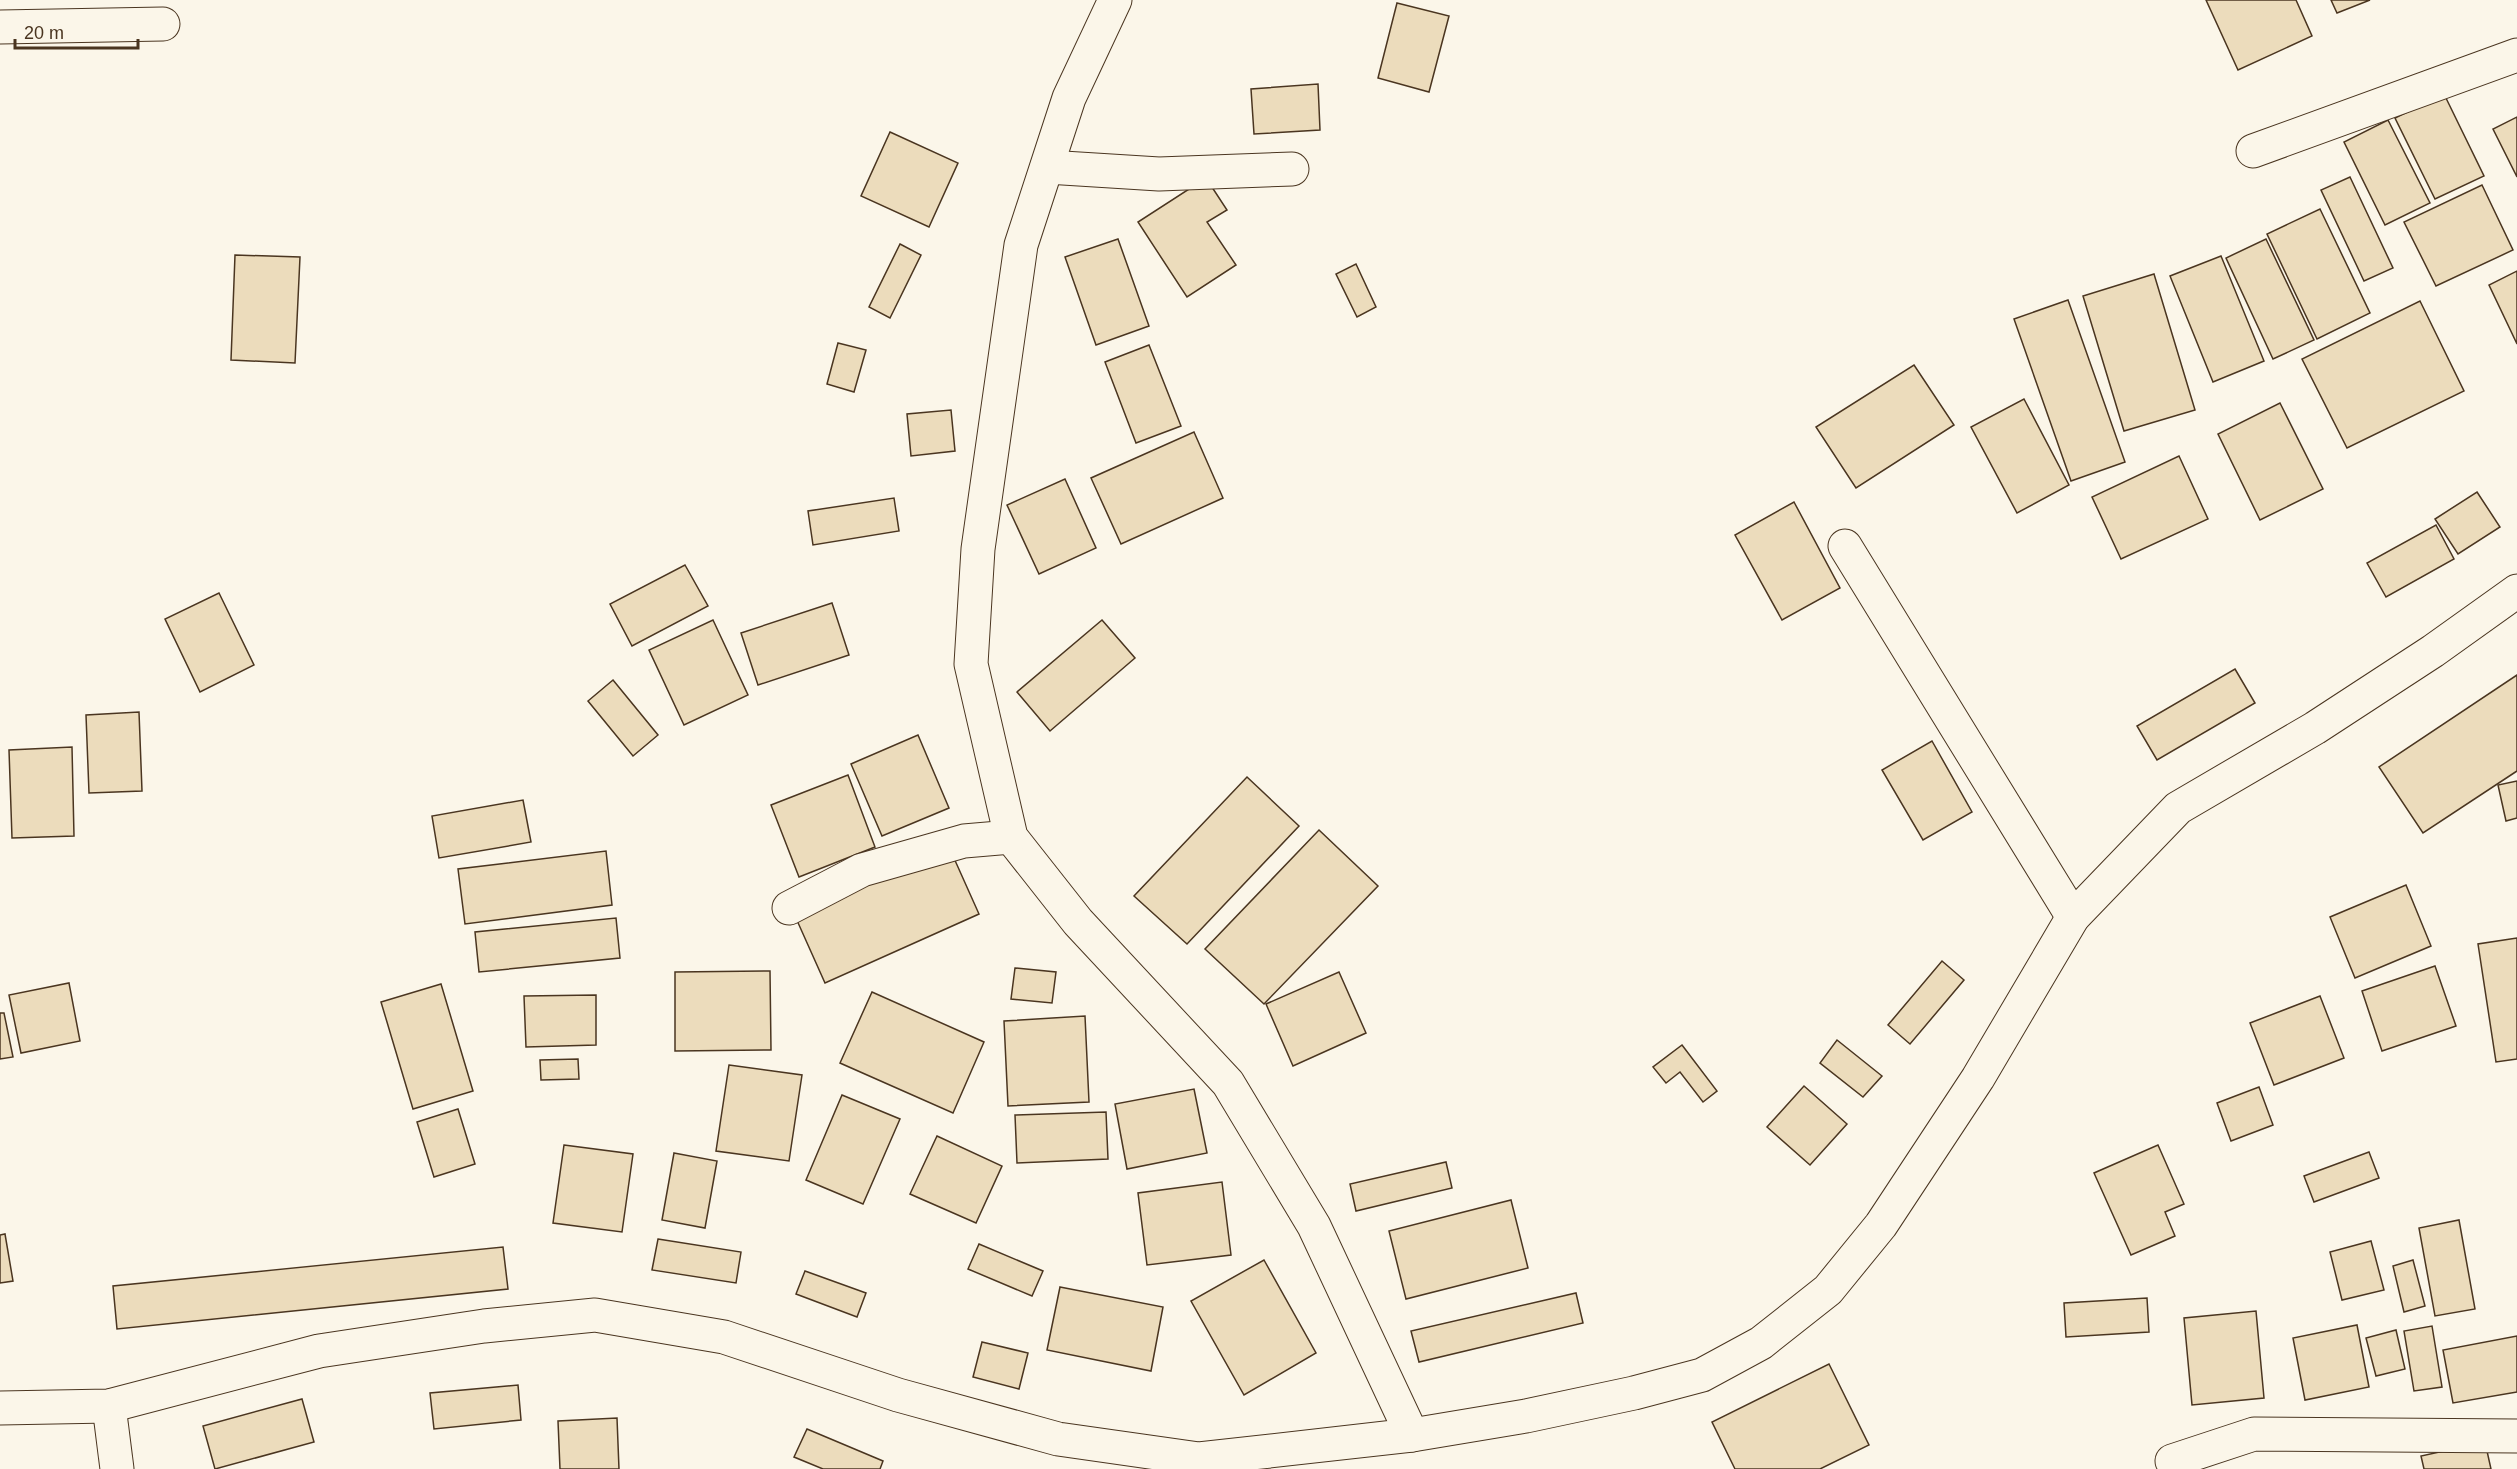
<svg xmlns="http://www.w3.org/2000/svg" width="2517" height="1469" font-family="Arial,sans-serif">
<rect width="100%" height="100%" fill="#fbf6e9"/>
<g fill="#ecdcbc" stroke="#4a3520" stroke-width="1.5">
<path d="M2206 0H2296L2312 36 2238 70Z"/>
<path d="M2331 0H2370L2337 13Z"/>
<path d="M1397 3 1449 16 1429 92 1378 78Z"/>
<path d="M1318 84 1320 130 1254 134 1251 89Z"/>
<path d="M2444 94 2484 176 2435 199 2395 118Z"/>
<path d="M2517 117V177L2493 129Z"/>
<path d="M2388 120 2430 203 2385 225 2344 142Z"/>
<path d="M890 132 958 163 929 227 861 196Z"/>
<path d="M2350 177 2393 268 2364 281 2321 190Z"/>
<path d="M1206 178 1227 210 1207 222 1236 265 1187 297 1138 222Z"/>
<path d="M2482 185 2513 250 2436 286 2404 222Z"/>
<path d="M2320 209 2370 313 2317 339 2267 234Z"/>
<path d="M1118 239 1149 326 1096 345 1065 257Z"/>
<path d="M2266 239 2314 340 2273 359 2226 258Z"/>
<path d="M900 244 921 255 890 318 869 307Z"/>
<path d="M235 255 300 257 295 363 231 360Z"/>
<path d="M2221 256 2264 361 2213 382 2170 276Z"/>
<path d="M1356 264 1376 307 1357 317 1336 274Z"/>
<path d="M2517 271V344L2489 285Z"/>
<path d="M2154 274 2195 410 2124 431 2083 296Z"/>
<path d="M2068 300 2125 462 2071 481 2014 319Z"/>
<path d="M2420 301 2464 391 2347 448 2302 359Z"/>
<path d="M838 343 866 350 854 392 827 384Z"/>
<path d="M1149 345 1181 426 1136 443 1105 362Z"/>
<path d="M1914 365 1954 425 1856 488 1816 427Z"/>
<path d="M2024 399 2069 485 2017 513 1971 427Z"/>
<path d="M2280 403 2323 489 2260 520 2218 434Z"/>
<path d="M951 410 955 451 911 456 907 414Z"/>
<path d="M1194 432 1223 498 1121 544 1091 478Z"/>
<path d="M2179 456 2208 519 2121 559 2092 497Z"/>
<path d="M1065 479 1096 548 1039 574 1007 505Z"/>
<path d="M2477 492 2500 527 2458 554 2435 519Z"/>
<path d="M894 498 899 531 813 545 808 511Z"/>
<path d="M1794 502 1840 588 1782 620 1735 535Z"/>
<path d="M2436 525 2454 559 2386 597 2367 563Z"/>
<path d="M685 565 708 606 632 646 610 604Z"/>
<path d="M219 593 254 665 200 692 165 619Z"/>
<path d="M832 603 849 655 758 685 741 633Z"/>
<path d="M713 620 748 695 684 725 649 650Z"/>
<path d="M1102 620 1135 658 1050 731 1017 692Z"/>
<path d="M2235 669 2255 703 2157 760 2137 726Z"/>
<path d="M2517 675V771L2423 833 2379 767Z"/>
<path d="M613 680 658 735 633 756 588 701Z"/>
<path d="M139 712 142 791 89 793 86 715Z"/>
<path d="M918 735 949 808 882 836 851 764Z"/>
<path d="M1932 741 1972 812 1923 840 1882 770Z"/>
<path d="M72 747 74 836 12 838 9 750Z"/>
<path d="M848 775 875 847 799 877 771 805Z"/>
<path d="M1247 777 1299 826 1187 944 1134 896Z"/>
<path d="M2517 781V818L2506 821 2498 785Z"/>
<path d="M523 800 531 842 439 858 432 816Z"/>
<path d="M1319 830 1378 886 1264 1004 1205 949Z"/>
<path d="M949 847 979 914 825 983 795 916Z"/>
<path d="M606 851 612 905 465 924 458 869Z"/>
<path d="M2406 885 2431 946 2355 978 2330 917Z"/>
<path d="M616 918 620 958 479 972 475 932Z"/>
<path d="M2517 938V1059L2496 1062 2478 944Z"/>
<path d="M1942 961 1964 980 1910 1044 1888 1025Z"/>
<path d="M2435 966 2456 1026 2382 1051 2362 991Z"/>
<path d="M1015 968 1056 972 1052 1003 1011 999Z"/>
<path d="M770 971 771 1050 675 1051V972Z"/>
<path d="M1339 972 1366 1033 1293 1066 1266 1004Z"/>
<path d="M69 983 80 1041 21 1053 9 995Z"/>
<path d="M441 984 473 1091 413 1109 381 1002Z"/>
<path d="M872 992 984 1042 953 1113 840 1063Z"/>
<path d="M596 995V1045L526 1047 524 996Z"/>
<path d="M2320 996 2344 1058 2274 1085 2250 1023Z"/>
<path d="M0 1013H4L13 1057 0 1059Z"/>
<path d="M1085 1016 1089 1102 1008 1106 1004 1021Z"/>
<path d="M1837 1040 1882 1076 1863 1097 1820 1063Z"/>
<path d="M1682 1045 1717 1091 1703 1102 1680 1072 1666 1083 1653 1067Z"/>
<path d="M578 1059 579 1079 541 1080 540 1060Z"/>
<path d="M729 1065 802 1075 789 1161 716 1151Z"/>
<path d="M1804 1086 1847 1124 1810 1165 1767 1127Z"/>
<path d="M2259 1087 2273 1125 2231 1141 2217 1103Z"/>
<path d="M1194 1089 1207 1153 1127 1169 1115 1104Z"/>
<path d="M842 1095 900 1119 863 1204 806 1180Z"/>
<path d="M458 1109 475 1164 434 1177 417 1122Z"/>
<path d="M1106 1112 1108 1159 1017 1163 1015 1115Z"/>
<path d="M937 1136 1002 1166 976 1223 910 1194Z"/>
<path d="M564 1145 633 1154 622 1232 553 1223Z"/>
<path d="M2158 1145 2184 1204 2165 1212 2175 1236 2131 1255 2094 1173Z"/>
<path d="M2369 1152 2379 1178 2314 1202 2304 1176Z"/>
<path d="M674 1153 717 1161 705 1228 662 1220Z"/>
<path d="M1446 1162 1452 1188 1356 1211 1350 1184Z"/>
<path d="M1222 1182 1231 1255 1147 1265 1138 1193Z"/>
<path d="M1511 1200 1528 1268 1406 1299 1389 1231Z"/>
<path d="M2459 1220 2475 1309 2435 1316 2419 1228Z"/>
<path d="M5 1234 13 1281 0 1283V1235Z"/>
<path d="M658 1239 741 1252 736 1283 652 1270Z"/>
<path d="M2371 1241 2384 1290 2342 1300 2330 1252Z"/>
<path d="M979 1244 1043 1271 1032 1296 968 1269Z"/>
<path d="M503 1247 508 1289 117 1329 113 1286Z"/>
<path d="M1264 1260 1316 1353 1244 1395 1191 1301Z"/>
<path d="M2413 1260 2425 1306 2404 1312 2393 1266Z"/>
<path d="M805 1271 866 1293 857 1317 796 1294Z"/>
<path d="M1060 1287 1163 1307 1151 1371 1047 1350Z"/>
<path d="M1576 1293 1583 1323 1419 1362 1411 1331Z"/>
<path d="M2147 1298 2149 1332 2066 1337 2064 1303Z"/>
<path d="M2256 1311 2264 1398 2192 1405 2184 1318Z"/>
<path d="M2357 1325 2369 1387 2305 1400 2293 1338Z"/>
<path d="M2432 1326 2442 1387 2414 1391 2404 1331Z"/>
<path d="M2396 1330 2405 1369 2376 1376 2366 1338Z"/>
<path d="M2517 1336V1392L2453 1403 2443 1350Z"/>
<path d="M982 1342 1028 1353 1019 1389 973 1377Z"/>
<path d="M1829 1364 1869 1445 1820 1469H1735L1712 1422Z"/>
<path d="M518 1385 521 1420 434 1429 430 1393Z"/>
<path d="M302 1399 314 1442 215 1469 203 1426Z"/>
<path d="M617 1418 619 1469H560L558 1421Z"/>
<path d="M807 1429 883 1461 880 1469H823L794 1457Z"/>
<path d="M2485 1442 2491 1469H2424L2421 1456Z"/>
</g>
<g fill="none" stroke-linecap="round" stroke-linejoin="round">
<g stroke="#4a3520" stroke-width="35">
<g id="street">
<path d="M1115 0 1069 98 1021 245 978 549 971 664 1011 837 1078 922 1228 1083 1314 1226 1412 1435"/>
<path d="M0 27 163 24"/>
<path d="M2253 151 2517 55"/>
<path d="M1047 167 1159 174 1292 169"/>
<path d="M1845 546 2073 917"/>
<path d="M789 908 862 870 964 841 1011 837"/>
<path d="M109 1406 117 1469"/>
<path d="M0 1408 109 1406 319 1351 484 1326 595 1315 724 1337 898 1395 1058 1439 1199 1459 1412 1435 1526 1416 1634 1393 1702 1375 1761 1343 1828 1290 1881 1225 1978 1078 2073 917 2178 808 2315 728 2433 651 2517 591"/>
<path d="M2172 1461 2254 1434 2517 1436"/>
</g>
</g>
<use href="#street" stroke="#fbf6e9" stroke-width="33"/>
</g>
<path d="M15 39v9h123v-9" fill="none" stroke="#4a3520" stroke-width="3"/>
<text x="24" y="39" font-size="18" fill="#4a3520" stroke="#fbf6e9" stroke-width="4.5" paint-order="stroke">20 m</text>
</svg>
